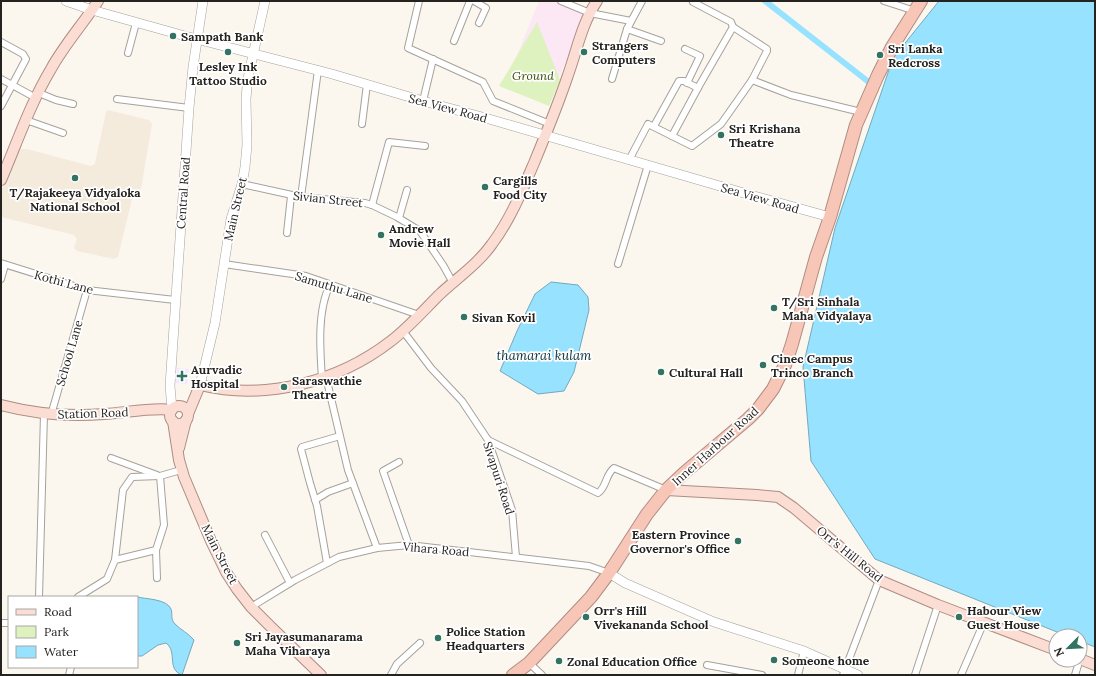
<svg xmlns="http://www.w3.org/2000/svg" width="1096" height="676" font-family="Lora,serif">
<rect width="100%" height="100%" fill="#fbf7ef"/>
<path fill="#fce7f5" d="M539 1H559L585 13 549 103 505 85Z"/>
<path fill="#f4ebdd" d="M108 110 149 120 152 124 141 189 138 191H134L118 257 114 259 77 251 74 248 77 239 74 235 1 217V191L19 151 22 149H27L91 166 93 165 95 163 106 112Z"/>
<path fill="#f2e9ff" d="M177 368 189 369 187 384 176 383Z"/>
<path fill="#def2bf" d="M537 22 560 80 549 106 499 86Z"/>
<g fill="#96e2ff" stroke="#74a9bc">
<path d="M939 1H1095V647L1080 641V636H1067L875 559 811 461 803 367 835 228 893 58Z"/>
<path d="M551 282 578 285 588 297 589 310 574 372 564 391 538 394 500 371 517 331 535 294Z"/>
<path d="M137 597C146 599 167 599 171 609 173 614 170 619 175 624 181 630 188 633 194 640L182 675C166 669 178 652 166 643L158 645 142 656H137Z"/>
</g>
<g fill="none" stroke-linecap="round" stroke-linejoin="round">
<path stroke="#96e2ff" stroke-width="6" d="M765 1 870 83"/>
<g stroke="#a6a29b" stroke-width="8">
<g id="street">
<path d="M419 1 408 48 483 82 493 101 550 124"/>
<path d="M474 1 486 8 479 23"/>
<path d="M561 1 590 13 631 21"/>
<path d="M884 1 915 11"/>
<path d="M693 2 731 22 733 27 767 49V51L752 80"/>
<path d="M627 29 661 41"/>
<path d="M454 41 470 1"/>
<path d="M1 42 23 54 26 59 1 106"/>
<path d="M685 49 700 56 687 83"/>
<path d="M128 53 136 23"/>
<path d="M1 79 36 98"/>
<path d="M612 79 627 29 642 1"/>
<path d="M39 93 56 100 73 104"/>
<path d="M117 99 189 108"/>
<path d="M423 101 433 59"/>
<path d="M26 120 63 133"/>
<path d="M362 124 367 84"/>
<path d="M654 126 679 81H684L698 88"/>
<path d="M672 136 699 86 733 27"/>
<path d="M629 160 648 124 692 146 721 124 752 80 791 95 861 112"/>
<path d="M242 184 301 197 365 203 372 205 397 217 420 231 443 265 453 283"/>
<path d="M301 197 318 70"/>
<path d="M372 205 389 142 425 146"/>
<path d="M399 218 407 190"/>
<path d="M287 233 291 196"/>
<path d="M1 263 87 290 175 300"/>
<path d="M224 264 306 276 419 315"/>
<path d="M618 264 648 165"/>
<path d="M1 279 5 265"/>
<path d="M403 331 431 368 462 401 488 440 512 510 516 557"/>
<path d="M326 377 348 470 377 548"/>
<path d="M322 378C320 350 317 310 330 285"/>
<path d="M51 415 87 290"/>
<path d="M488 440 598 493C607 487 605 475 614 468L666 490"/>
<path d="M111 458 157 475"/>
<path d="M399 462 383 471 409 545"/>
<path d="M315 500 328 492 353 483"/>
<path d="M265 535 290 583"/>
<path d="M115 560 123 490 132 477 160 476"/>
<path d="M327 563 317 506 310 483 301 449 302 447 340 436"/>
<path d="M157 578 156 550 164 525 160 476 181 470"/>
<path d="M39 597 44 414"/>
<path d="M78 597 107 579 115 560 156 550"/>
<path d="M251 607 295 580 339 557 377 548 409 545 589 566 609 573"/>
<path d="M1 623H9"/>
<path d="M529 663 542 675"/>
<path d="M707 665 762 675"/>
<path d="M69 675 71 667"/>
<path d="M391 675 397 664 420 643"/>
<path d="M798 675 804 651"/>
<path d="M843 675 879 580"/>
<path d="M915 675 938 605"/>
<path d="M961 675 984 622"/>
<path d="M1075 675 1080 659"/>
</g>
</g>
<g stroke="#a6a29b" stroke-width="10">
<g id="secondary">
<path d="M66 1 92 10 185 36 332 74 423 101 482 117 754 196 830 217"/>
<path d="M200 385 215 323 231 219 242 184 245 167 247 145 246 99 247 87 249 73 265 1"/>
<path d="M172 409 170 386 173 341 189 108 193 67 203 1"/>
<path d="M609 573 625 583 714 622 804 651 858 675"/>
</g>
</g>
<g stroke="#ae8d82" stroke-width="12">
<g id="primary">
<path d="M1 180C17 143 30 104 51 69 64 45 83 24 98 1"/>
<path d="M200 385C266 401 338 382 391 341 408 328 423 311 439 295 457 278 478 264 492 244 510 220 522 191 534 163 546 134 558 105 568 75 577 50 582 23 597 1"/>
<path d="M1 405C36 414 69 417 104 414 124 413 153 407 172 410"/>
<circle cx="179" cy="415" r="9"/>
<path d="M188 414 200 385"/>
<path d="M173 421 179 460 184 477 211 541 226 572 237 589 251 607 271 627 321 675"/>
<path d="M179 448 186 420"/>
<path d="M666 490 757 495 778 497 794 508 879 580 938 605 1056 650"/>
<path d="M1080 659 1095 665"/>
</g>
</g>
<g stroke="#ae8d82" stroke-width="14">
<path id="highway" d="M513 675 529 663 591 597 609 573 647 514 666 490 684 473 748 419 758 409 773 389 785 365 792 344 816 257 830 217 856 125 878 75 892 47 921 1"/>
</g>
<use href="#street" stroke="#fff" stroke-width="6"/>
<use href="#secondary" stroke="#fff" stroke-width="9"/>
<use href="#primary" stroke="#fbddd4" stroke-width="10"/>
<use href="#highway" stroke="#f8c6b7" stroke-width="12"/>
</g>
<g fill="#327362" stroke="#fff" stroke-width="1.5">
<circle cx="173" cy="36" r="4"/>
<circle cx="228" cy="52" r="4"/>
<circle cx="584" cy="52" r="4"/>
<circle cx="880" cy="55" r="4"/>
<circle cx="721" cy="135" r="4"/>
<circle cx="75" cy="178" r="4"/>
<circle cx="485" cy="187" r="4"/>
<circle cx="381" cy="235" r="4"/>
<circle cx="774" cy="308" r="4"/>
<circle cx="464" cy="317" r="4"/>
<circle cx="763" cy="365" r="4"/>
<circle cx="661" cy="372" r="4"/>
<path d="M180 370h4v4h4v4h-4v4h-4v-4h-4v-4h4z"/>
<circle cx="284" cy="387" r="4"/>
<circle cx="738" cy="541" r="4"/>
<circle cx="586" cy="617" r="4"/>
<circle cx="959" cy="617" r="4"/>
<circle cx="438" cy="638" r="4"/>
<circle cx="237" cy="643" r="4"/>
<circle cx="774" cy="660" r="4"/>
<circle cx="559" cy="661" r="4"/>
</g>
<g text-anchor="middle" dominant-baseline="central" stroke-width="3.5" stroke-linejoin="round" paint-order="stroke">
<g font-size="12" font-weight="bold" fill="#252320" stroke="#fff" text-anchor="start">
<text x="181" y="36">Sampath Bank</text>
<text x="592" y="45">Strangers<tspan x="592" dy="14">Computers</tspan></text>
<text x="888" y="48">Sri Lanka<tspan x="888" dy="14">Redcross</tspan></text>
<text x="228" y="66" text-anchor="middle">Lesley Ink<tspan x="228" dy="14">Tattoo Studio</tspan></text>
<text x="729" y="128">Sri Krishana<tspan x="729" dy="14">Theatre</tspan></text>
<text x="493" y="180">Cargills<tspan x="493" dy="14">Food City</tspan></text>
<text x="75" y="192" text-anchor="middle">T/Rajakeeya Vidyaloka<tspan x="75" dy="14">National School</tspan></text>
<text x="389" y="228">Andrew<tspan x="389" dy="14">Movie Hall</tspan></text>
<text x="782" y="301">T/Sri Sinhala<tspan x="782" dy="14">Maha Vidyalaya</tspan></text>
<text x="472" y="317">Sivan Kovil</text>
<text x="771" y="358">Cinec Campus<tspan x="771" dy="14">Trinco Branch</tspan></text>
<text x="191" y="369">Aurvadic<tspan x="191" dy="14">Hospital</tspan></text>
<text x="669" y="372">Cultural Hall</text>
<text x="292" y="380">Saraswathie<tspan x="292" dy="14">Theatre</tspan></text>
<text x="730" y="534" text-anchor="end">Eastern Province<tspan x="730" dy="14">Governor's Office</tspan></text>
<text x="594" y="610">Orr's Hill<tspan x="594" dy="14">Vivekananda School</tspan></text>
<text x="967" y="610">Habour View<tspan x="967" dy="14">Guest House</tspan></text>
<text x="446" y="631">Police Station<tspan x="446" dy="14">Headquarters</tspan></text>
<text x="245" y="636">Sri Jayasumanarama<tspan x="245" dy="14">Maha Viharaya</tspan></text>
<text x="782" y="660">Someone home</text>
<text x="567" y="661">Zonal Education Office</text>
</g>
<g font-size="12" font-style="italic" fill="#3a4d0a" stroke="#fff">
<text x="533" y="75">Ground</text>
</g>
<g font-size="12" fill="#252320" stroke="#fff">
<text transform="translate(448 108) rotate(15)">Sea View Road</text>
<text transform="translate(183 193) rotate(-86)">Central Road</text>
<text transform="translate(760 198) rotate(16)">Sea View Road</text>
<text transform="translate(328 199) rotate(6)">Sivian Street</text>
<text transform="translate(235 209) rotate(-77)">Main Street</text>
<text transform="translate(64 282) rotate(15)">Kothi Lane</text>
<text transform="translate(334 287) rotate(17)">Samuthu Lane</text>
<text transform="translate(69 353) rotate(-74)">School Lane</text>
<text transform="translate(93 413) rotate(-2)">Station Road</text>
<text transform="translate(715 446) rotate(-42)">Inner Harbour Road</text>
<text transform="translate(499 478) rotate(72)">Sivapuri Road</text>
<text transform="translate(436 549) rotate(5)">Vihara Road</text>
<text transform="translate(220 554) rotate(63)">Main Street</text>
<text transform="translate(850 554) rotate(39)">Orr’s Hill Road</text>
</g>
<g font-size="13" font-style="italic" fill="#0c313d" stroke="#fff">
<text x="544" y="355">thamarai kulam</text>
</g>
</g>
<rect width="1096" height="676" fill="none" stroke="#252320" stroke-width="4"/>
<rect x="8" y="596" width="130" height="72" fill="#ffffff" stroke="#a8a7a6"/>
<rect x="16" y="609" width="20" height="6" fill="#fbddd4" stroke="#a8a7a6"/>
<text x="44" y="616" font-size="12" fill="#252320">Road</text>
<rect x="16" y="626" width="20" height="12" fill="#def2bf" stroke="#a8a7a6"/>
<text x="44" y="636" font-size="12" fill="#252320">Park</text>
<rect x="16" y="646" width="20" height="12" fill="#96e2ff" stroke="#a8a7a6"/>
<text x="44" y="656" font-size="12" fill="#252320">Water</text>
<g transform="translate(1068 648) rotate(246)"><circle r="19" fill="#ffffff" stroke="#a8a7a6"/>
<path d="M0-3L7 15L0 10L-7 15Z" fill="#327362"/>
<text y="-6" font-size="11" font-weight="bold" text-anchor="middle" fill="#252320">N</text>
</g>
</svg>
